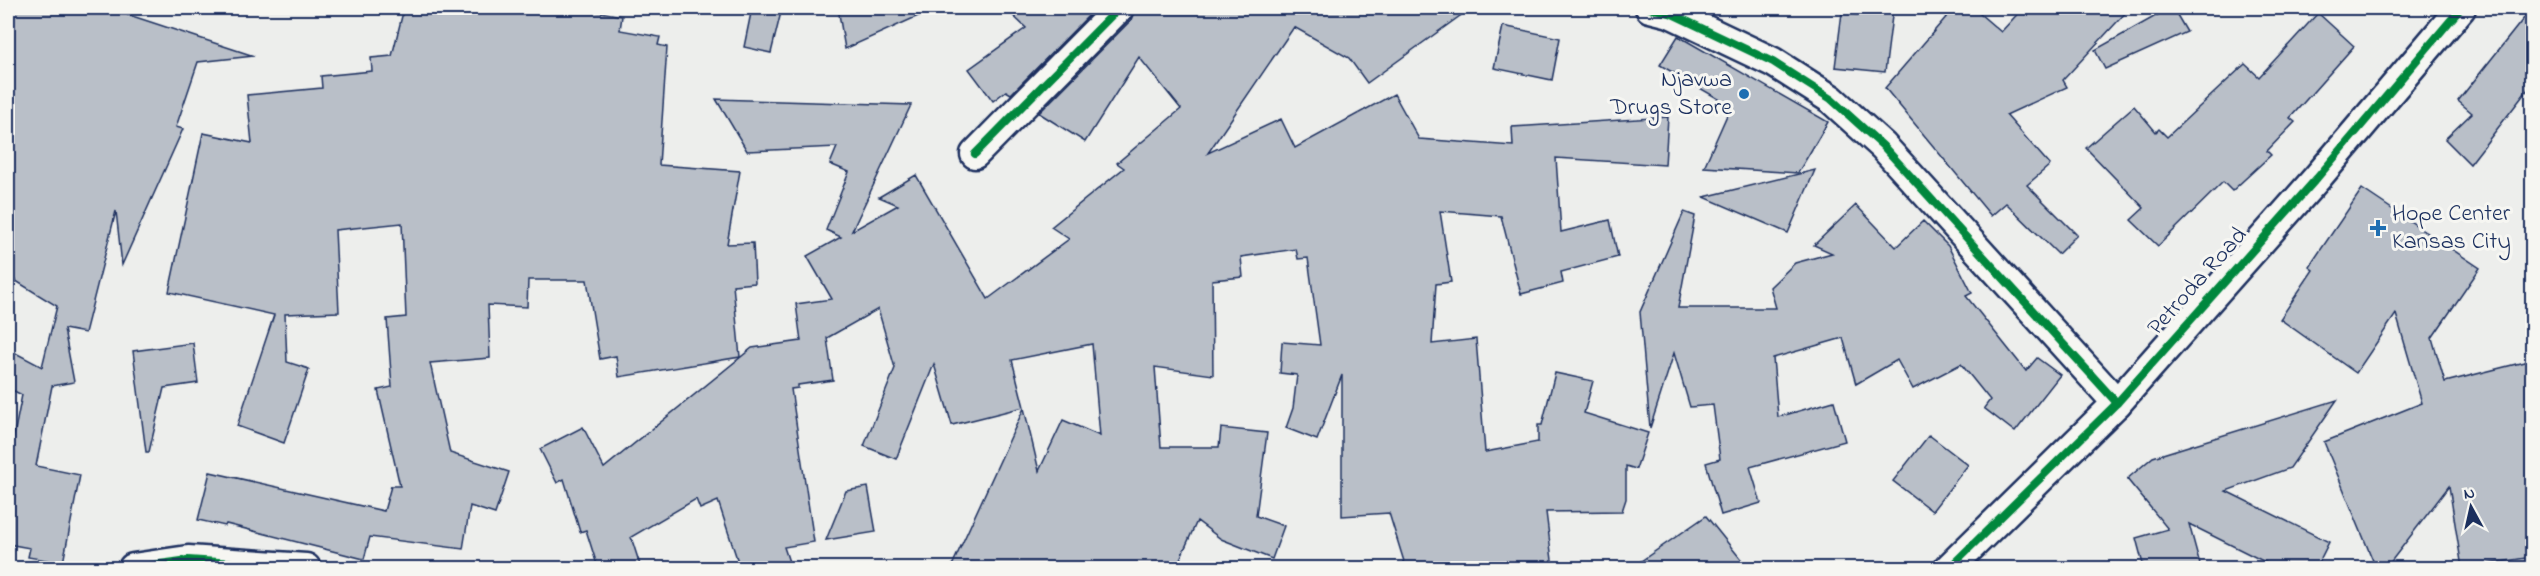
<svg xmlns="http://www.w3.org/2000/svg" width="2540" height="576" font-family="'Indie Flower',sans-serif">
<rect width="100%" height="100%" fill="#edeeec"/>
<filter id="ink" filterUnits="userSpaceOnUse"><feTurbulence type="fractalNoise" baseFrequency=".0167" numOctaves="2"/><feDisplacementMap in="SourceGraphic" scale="12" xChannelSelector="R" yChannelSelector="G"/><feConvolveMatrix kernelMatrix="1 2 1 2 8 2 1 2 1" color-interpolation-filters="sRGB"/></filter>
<g filter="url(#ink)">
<g fill="#b9bfc8" stroke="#1b2f5e" stroke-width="1.5">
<path d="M8 8H108L254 56 198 62 176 127 183 129 122 265 116 211 85 333 64 329 74 382 52 386 36 466 80 475 63 563 28 557 30 548 8 544V499L14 466 8 465 22 395 8 388V349L42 367 57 306 8 276Z"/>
<path d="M404 8H579L622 16 620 30 660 37 658 45 667 47 659 165 740 171 727 244 753 243 755 283 733 285 740 357 619 377 616 356 600 359 587 280H528L527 307 488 305 490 358 430 363 450 453 509 472 495 514 470 506 463 549 370 537 364 559 226 524 225 526 198 520 210 472 384 511 391 486H400L378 390 392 387 387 319 406 317 402 223 335 230 339 312 285 314 287 362 309 369 284 443 237 426 274 315 169 292 203 133 252 143 247 95 322 88 321 76 372 71 371 58 392 56Z"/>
<path d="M752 8H782L771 53 744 47Z"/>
<path d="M838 8H936L845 49Z"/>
<path d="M1005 8H1096L1011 94 1006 91 993 101 969 69 1026 28Z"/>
<path d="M1135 8H1471L1367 83 1349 58 1294 27 1208 153 1281 119 1295 148 1394 94 1419 139 1513 146 1512 127 1668 117 1665 165 1556 158 1561 232 1610 220 1618 257 1561 272 1563 283 1521 294 1501 216 1440 211 1451 282 1436 284 1432 344 1476 339 1485 452 1538 442V425H1542L1555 373 1593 381 1584 413 1648 433 1636 469 1626 466V499L1622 511 1546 512 1553 568H1406L1389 513 1342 516V375L1317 440 1286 428 1293 408 1297 375 1280 373 1282 342 1320 345 1308 258 1298 259 1296 249 1241 257 1243 277 1212 280 1213 375 1155 367 1161 447H1219L1221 428 1267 433 1256 516 1284 526 1272 559 1221 539 1197 521 1176 568H951L1024 408 1039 471 1063 420 1100 436 1092 344 1012 360 1024 407 952 425 934 364 896 459 864 446 895 368 878 309 827 338 833 380 798 385V388L791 389 814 542 784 547 791 568H740L718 501 700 509 696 499 631 537 641 568H598L586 530 580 532 564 479 557 483 540 449 583 427 604 468 752 348 801 341 796 304 832 299 807 256 841 237 826 230 849 172 830 164 837 147 747 151 716 99 911 105 852 231 898 205 879 197 916 175 988 299 1069 239 1051 227 1124 168 1117 163 1181 109 1139 57 1085 142 1039 113 1131 20Z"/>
<path d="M1856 8H1893L1885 72 1835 67 1842 13 1857 15Z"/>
<path d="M1954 8H1973L2001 32 2023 8H2130L2063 80 2067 87 2006 115 2050 165 2027 185 2077 235 2058 254 2006 203 1991 216 1885 88Z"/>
<path d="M2170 8H2173L2187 32 2105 69 2095 50Z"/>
<path d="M2532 8V84L2470 164 2445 139 2472 113 2458 101Z"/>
<path d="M2318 13 2354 46 2290 118 2295 122 2267 151 2271 155 2232 191 2223 182 2158 246 2131 220 2144 208 2086 148 2134 106 2156 132 2159 129 2167 137 2245 64 2259 77Z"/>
<path d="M1503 26 1560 38 1552 80 1494 68Z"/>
<path d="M1678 36 1828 122 1798 173 1704 167 1731 106 1660 65Z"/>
<path d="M1815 170 1788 233 1704 197Z"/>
<path d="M2362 189 2480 268 2432 338 2445 382 2532 360V557L2462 568 2449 486 2386 568H2376L2324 442 2422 403 2396 314 2356 373 2280 319 2313 270 2309 267Z"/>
<path d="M1856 205 1896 247 1923 221 1948 246 1972 293 1966 296 2026 371 2037 358 2060 375 2015 432 1984 408 1990 400 1961 364 1913 389 1897 360 1856 384 1843 338 1773 358 1778 417 1834 401 1845 441 1750 467 1761 503 1721 515 1706 463 1720 459 1713 405 1690 407 1674 353 1650 428 1640 312 1684 212 1695 216 1678 308H1776L1770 287 1795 263 1832 253 1814 245Z"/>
<path d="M193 343 198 383 164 388 149 452H146L133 351Z"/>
<path d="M2337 400 2290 468 2226 491 2329 542 2316 568H2277L2189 524 2201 568H2144L2136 538 2168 529 2127 479 2153 457Z"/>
<path d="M1929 435 1968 465 1932 511 1893 481Z"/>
<path d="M868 487 876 532 826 540 846 491Z"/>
<path d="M1706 516 1748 568H1631Z"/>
</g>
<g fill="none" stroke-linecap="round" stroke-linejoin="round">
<g stroke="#1b2f5e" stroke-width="33">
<g id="minor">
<path d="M1650 8 1670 13 1773 62 1831 99 1883 146 2117 403"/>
<path d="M975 154 1119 8"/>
<path d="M133 568 188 560 306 568"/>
<path d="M1949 568 2117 403 2317 178 2461 8"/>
</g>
</g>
<use href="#minor" stroke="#f6f6f2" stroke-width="28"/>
<g stroke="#f6f6f2" stroke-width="11">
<g id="cycleway">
<path d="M1650 8 1670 13 1773 62 1831 99 1883 146 2117 403"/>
<path d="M975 154 1119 8"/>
<path d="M133 568 188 560 306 568"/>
<path d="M1949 568 2117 403 2317 178 2461 8"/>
</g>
</g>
<use href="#cycleway" stroke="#00873e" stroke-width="8"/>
</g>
</g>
<g fill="#1f6fb2" stroke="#f6f6f2" stroke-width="2">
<circle cx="1744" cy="94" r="6"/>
<path d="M2375 219h6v6h6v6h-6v6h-6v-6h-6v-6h6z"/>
</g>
<g text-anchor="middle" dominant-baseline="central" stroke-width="6" stroke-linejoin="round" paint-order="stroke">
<g font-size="24" fill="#1b2f5e" stroke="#f6f6f2" text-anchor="end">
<text x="1732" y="80">Njavwa<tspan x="1732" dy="28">Drugs Store</tspan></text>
<text x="2392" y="214" text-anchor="start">Hope Center<tspan x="2392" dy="28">Kansas City</tspan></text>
</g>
<g font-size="24" fill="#1b2f5e" stroke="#f6f6f2">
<text transform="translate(2198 282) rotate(-48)">Petroda Road</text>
</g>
</g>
<rect width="2540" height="576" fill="none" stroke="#f6f6f2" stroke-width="30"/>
<rect x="15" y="15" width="2510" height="546" fill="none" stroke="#1b2f5e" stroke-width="2" filter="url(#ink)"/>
<g transform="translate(2471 507) rotate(352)" stroke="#f6f6f2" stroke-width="4.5" paint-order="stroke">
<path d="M0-4.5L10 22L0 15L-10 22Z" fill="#1b2f5e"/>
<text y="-9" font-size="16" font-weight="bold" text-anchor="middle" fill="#1b2f5e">N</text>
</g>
</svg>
